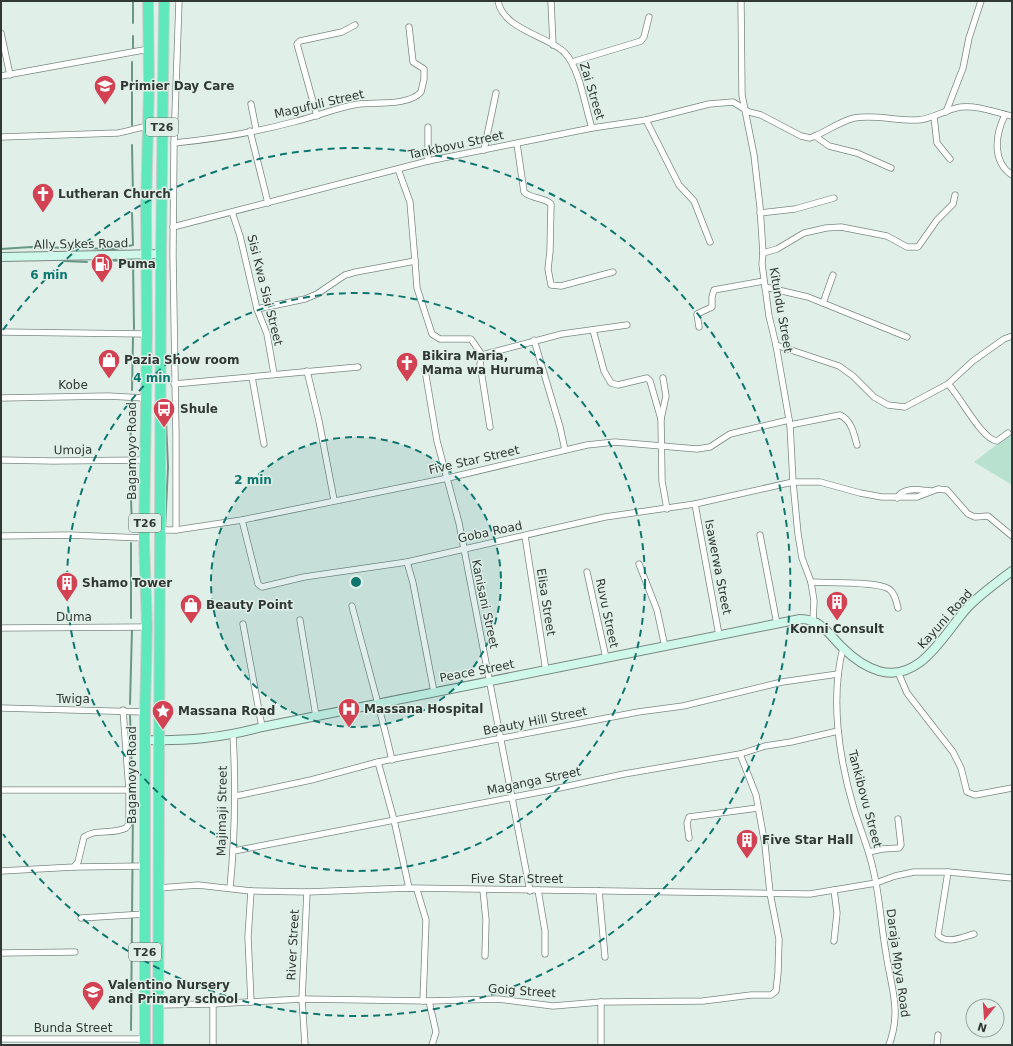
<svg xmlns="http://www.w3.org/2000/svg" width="1013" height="1046" font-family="'DejaVu Sans',sans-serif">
<rect width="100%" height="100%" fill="#e0f0e9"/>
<path fill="#b8e1d0" d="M1012 433V485L974 462Z"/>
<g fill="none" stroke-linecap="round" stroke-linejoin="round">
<g stroke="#6a9786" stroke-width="2">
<path d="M133 23V1"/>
<path d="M133 48V36"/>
<path d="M132 62V125"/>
<path d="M132 145 133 197"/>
<path d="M1 249 31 247 115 249 133 245 132 213"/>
<path d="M64 261 87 262"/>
<path d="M101 261 133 260 134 329"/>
<path d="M132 390 133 338"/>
<path d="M130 451 132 399"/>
<path d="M130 464 132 530"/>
<path d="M165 529 168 467 165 397"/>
<path d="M165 542V536"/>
<path d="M131 618V543"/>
<path d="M130 704 132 629"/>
<path d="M130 715 132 775"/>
<path d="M131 1030 133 806"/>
</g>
<g stroke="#7a8882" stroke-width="7">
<g id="street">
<path d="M498 1C503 30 549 36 565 53 580 69 585 107 592 128"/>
<path d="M551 1 553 45"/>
<path d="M741 1 742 95 754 155 760 207 763 253 762 264 769 316 776 345 790 425 793 482 798 534 802 558 811 582 814 601 813 620"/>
<path d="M1 33 10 75"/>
<path d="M572 62 641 41 644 37 649 17"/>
<path d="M1 76 149 49"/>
<path d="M251 104 256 129"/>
<path d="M946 112 963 68 969 38 981 1"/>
<path d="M1005 115C995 135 992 162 1012 175"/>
<path d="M317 116 297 44 300 41 342 32 355 25"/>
<path d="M934 117 937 143 950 159"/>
<path d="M646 120 679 185 694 201 710 242"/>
<path d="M250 131 268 203"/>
<path d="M815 136 829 146 857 153 891 168"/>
<path d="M1 137 118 133C133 130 147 125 162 124"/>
<path d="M174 143C215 139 257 132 297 121 318 116 338 107 359 104 376 102 409 106 421 92L424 79V69L413 62 409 27"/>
<path d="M517 144 524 192C531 199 544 197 551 204L550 251 548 269 551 285 561 286 613 272"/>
<path d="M484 150 496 93"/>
<path d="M428 161V127"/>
<path d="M232 212 240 236 257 309 267 334 274 374"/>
<path d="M760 213 795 209 834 198"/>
<path d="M173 227 428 161 592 128 646 120 709 104 733 102 749 112 761 115 801 136 810 138C825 133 838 122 854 118 875 114 896 121 918 120 933 119 946 109 961 107 978 105 996 113 1012 116"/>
<path d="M763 253 777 249 804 233 826 228 841 227 887 236 907 247H918L937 220 953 204 955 195"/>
<path d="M415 261 417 288 432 334 440 339H471L482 355"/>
<path d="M765 287 808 297 907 337"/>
<path d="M823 303 833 275"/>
<path d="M257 309 305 299 317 294 345 275 356 272 415 261 410 202 398 169"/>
<path d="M699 327 697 314 712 307V297L714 290 764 281"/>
<path d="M593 330 604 371 611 383 618 385 647 378 650 381 661 419 662 481 667 509"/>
<path d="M1 332 147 334"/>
<path d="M534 340 560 427 565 450"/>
<path d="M776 345 839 366 853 376 874 397 888 405 905 407 948 384 973 361 1004 339 1012 336"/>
<path d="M482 355 562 334 627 325"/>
<path d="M482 355 480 364 490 427"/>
<path d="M425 370 437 441 459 523 530 891"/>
<path d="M307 371 319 421 334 500"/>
<path d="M252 377 264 444"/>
<path d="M174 384 358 367"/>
<path d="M948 384C960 396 982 440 997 441L1008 433"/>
<path d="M1 398 108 396 145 398"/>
<path d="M661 419 666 396 663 378"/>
<path d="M790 425 840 415C851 420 854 433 857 445"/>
<path d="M1 460 53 461 145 460"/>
<path d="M897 498C904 486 919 490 931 491"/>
<path d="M695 504 719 635"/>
<path d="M242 520 258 584 262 587 304 577 407 562 605 517 695 504 793 482H820L860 493 882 497H917L938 489 947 490 968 514 975 517 988 516 1012 536"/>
<path d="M161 530H176L242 520 448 478 587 445 615 442 697 449 710 447 730 434 789 420"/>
<path d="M176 530V437L173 255 174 143 179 1"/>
<path d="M760 535 777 624"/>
<path d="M1 536 69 535 144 538"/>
<path d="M525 536 546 671"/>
<path d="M407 562 413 583 434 692"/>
<path d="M639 564 657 610 665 647"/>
<path d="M587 572 606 658"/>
<path d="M811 582C827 583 877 581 889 589 895 593 896 601 898 608"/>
<path d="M352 606C365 657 380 708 392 760"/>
<path d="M300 620 316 716"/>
<path d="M243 624 262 727"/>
<path d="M1 628 147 627"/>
<path d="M843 648C830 699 839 759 854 809 860 829 869 849 873 869 880 897 881 926 886 953 891 988 902 1010 889 1045"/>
<path d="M898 672 907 693 953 752 961 768 967 792 975 795 1012 788"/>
<path d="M1 708 145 712"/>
<path d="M378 762 394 820 409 888"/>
<path d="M1 790H129"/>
<path d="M236 796 311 780 378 762 638 712 683 706 782 682 838 674"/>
<path d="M689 838 687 823 689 817 758 808"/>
<path d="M234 851 550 790 624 774 740 754 765 746 791 742 838 731"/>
<path d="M869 852 882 849 899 848 901 845 898 819"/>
<path d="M74 867 145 866"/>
<path d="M1 871 74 867 78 862 84 837C97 828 112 835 126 828L129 824V790L123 710"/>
<path d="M948 872 938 935C947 945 963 937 974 934"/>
<path d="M158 888 198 885 251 891 307 892 409 888 810 894 876 883 895 876 914 872H948L1012 878"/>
<path d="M230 888C235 837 236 787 233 735"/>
<path d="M417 890 426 920 423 1001"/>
<path d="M483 890 486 920 485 956"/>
<path d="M538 890 545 931V954"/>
<path d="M834 890 837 913 834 941"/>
<path d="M599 891 605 957"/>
<path d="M81 918 145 914"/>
<path d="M1 953 75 952"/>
<path d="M429 1001 436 1032 432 1045"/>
<path d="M251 1002 248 937 251 891"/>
<path d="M601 1002V1045"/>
<path d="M213 1004V1045"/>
<path d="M158 1005 213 1004 302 999 429 1001 498 999 553 1006 601 1002 703 1001 751 995H771L776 991 778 973 779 939 770 893 765 845 756 795 740 754"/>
<path d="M1 1039H145"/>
<path d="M305 1045 302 999 307 892"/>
<path d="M937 1045 938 1035"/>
</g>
</g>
<g stroke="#7a8882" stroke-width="10">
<g id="secondary">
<path d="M1 257 161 254"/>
<path d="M146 740C188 741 221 738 262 727L800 619C822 619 829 635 843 648 853 658 866 667 879 671 922 683 945 631 969 606 982 593 997 582 1012 571"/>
</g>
</g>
<g stroke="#cecfcf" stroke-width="12">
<g id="highway">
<path d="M145 1045V712L147 627 144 538 147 334 146 208 149 85 148 1"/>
<path d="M158 1045 161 254 164 1"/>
</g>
</g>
<use href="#street" stroke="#fff" stroke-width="5.5"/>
<use href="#secondary" stroke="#cff8eb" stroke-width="8"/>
<use href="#highway" stroke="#5fe8bb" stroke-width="10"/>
</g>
<circle cx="356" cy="582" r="145" fill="#0f766e" fill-opacity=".12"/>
<g fill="none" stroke="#0f766e" stroke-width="2" stroke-dasharray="7 5">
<circle cx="356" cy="582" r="145"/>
<circle cx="356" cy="582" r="289"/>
<path d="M3 330A434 434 0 1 1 3 834"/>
</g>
<defs>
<g id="school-pin" transform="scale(1.15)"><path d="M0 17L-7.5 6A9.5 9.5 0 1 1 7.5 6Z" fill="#d34253" stroke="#e0f0e9"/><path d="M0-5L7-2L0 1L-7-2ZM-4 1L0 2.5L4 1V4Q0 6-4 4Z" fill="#fff"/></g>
<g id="church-pin" transform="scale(1.15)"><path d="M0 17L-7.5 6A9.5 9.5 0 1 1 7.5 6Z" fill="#d34253" stroke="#e0f0e9"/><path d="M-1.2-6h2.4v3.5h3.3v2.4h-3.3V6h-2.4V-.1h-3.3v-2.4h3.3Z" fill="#fff"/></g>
<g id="fuel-pin" transform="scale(1.15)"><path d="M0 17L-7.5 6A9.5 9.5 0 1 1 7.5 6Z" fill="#d34253" stroke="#e0f0e9"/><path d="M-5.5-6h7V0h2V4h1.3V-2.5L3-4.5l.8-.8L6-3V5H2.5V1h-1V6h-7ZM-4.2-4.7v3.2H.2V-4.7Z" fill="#fff"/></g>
<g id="shop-pin" transform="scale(1.15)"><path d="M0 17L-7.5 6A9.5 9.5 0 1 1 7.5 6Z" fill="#d34253" stroke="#e0f0e9"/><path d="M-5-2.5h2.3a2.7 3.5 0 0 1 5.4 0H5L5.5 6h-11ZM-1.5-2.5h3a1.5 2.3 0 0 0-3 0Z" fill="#fff"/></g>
<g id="bus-pin" transform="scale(1.15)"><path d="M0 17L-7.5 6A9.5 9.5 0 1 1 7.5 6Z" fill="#d34253" stroke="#e0f0e9"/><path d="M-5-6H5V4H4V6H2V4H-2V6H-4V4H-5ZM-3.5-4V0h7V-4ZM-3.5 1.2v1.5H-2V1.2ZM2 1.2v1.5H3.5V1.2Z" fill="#fff"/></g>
<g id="building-pin" transform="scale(1.15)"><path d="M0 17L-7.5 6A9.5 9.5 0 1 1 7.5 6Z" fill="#d34253" stroke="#e0f0e9"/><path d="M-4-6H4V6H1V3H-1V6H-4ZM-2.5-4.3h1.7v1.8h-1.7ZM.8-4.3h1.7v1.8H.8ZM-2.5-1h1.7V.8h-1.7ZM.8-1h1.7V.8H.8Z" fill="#fff"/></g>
<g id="hospital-pin" transform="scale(1.15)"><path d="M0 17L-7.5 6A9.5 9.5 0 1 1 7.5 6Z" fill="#d34253" stroke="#e0f0e9"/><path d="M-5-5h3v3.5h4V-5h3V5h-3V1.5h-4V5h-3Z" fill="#fff"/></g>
<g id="sight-pin" transform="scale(1.15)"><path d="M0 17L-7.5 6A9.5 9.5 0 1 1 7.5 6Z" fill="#d34253" stroke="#e0f0e9"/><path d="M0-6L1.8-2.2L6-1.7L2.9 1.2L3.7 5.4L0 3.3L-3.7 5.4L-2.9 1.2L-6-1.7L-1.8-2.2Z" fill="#fff"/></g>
</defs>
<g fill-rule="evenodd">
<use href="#school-pin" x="105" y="86"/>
<use href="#church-pin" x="43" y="194"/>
<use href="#fuel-pin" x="102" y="264"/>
<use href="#shop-pin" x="109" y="360"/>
<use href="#church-pin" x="407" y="363"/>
<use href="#bus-pin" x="164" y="409"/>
<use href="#building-pin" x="67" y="583"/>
<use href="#building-pin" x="837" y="602"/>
<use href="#shop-pin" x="191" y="605"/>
<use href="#hospital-pin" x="349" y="709"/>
<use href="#sight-pin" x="163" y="711"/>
<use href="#building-pin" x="747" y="840"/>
<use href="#school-pin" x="93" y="992"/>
</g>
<g text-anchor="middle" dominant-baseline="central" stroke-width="3" stroke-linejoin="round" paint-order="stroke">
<g fill="#e0f0e9" stroke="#666f6b" stroke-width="1">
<rect x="146" y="118" width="32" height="18" rx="3"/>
<rect x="129" y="514" width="32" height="18" rx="3"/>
<rect x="129" y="943" width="32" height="18" rx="3"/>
</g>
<g font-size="11" font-weight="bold" fill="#313835">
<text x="162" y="127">T26</text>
<text x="145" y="523">T26</text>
<text x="145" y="952">T26</text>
</g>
<g font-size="12" font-weight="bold" fill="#313835" stroke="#e0f0e9" text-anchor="start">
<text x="120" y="86">Primier Day Care</text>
<text x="58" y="194">Lutheran Church</text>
<text x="118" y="264">Puma</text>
<text x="422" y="356">Bikira Maria,<tspan x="422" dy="14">Mama wa Huruma</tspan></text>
<text x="124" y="360">Pazia Show room</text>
<text x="180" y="409">Shule</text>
<text x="82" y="583">Shamo Tower</text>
<text x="206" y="605">Beauty Point</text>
<text x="837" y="629" text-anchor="middle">Konni Consult</text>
<text x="364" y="709">Massana Hospital</text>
<text x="178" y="711">Massana Road</text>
<text x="762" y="840">Five Star Hall</text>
<text x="108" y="985">Valentino Nursery<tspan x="108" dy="14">and Primary school</tspan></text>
</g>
<g font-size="12" fill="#313835" stroke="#e0f0e9">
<text transform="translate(592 91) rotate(73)">Zai Street</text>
<text transform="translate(319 104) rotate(-13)">Magufuli Street</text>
<text transform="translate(456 145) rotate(-12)">Tankbovu Street</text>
<text transform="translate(81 244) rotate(-1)">Ally Sykes Road</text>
<text transform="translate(265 290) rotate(76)">Sisi Kwa Sisi Street</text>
<text transform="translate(781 310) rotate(80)">Kitundu Street</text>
<text x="73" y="385">Kobe</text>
<text transform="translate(73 450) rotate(-1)">Umoja</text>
<text transform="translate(132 451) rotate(-90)">Bagamoyo Road</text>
<text transform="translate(474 460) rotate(-13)">Five Star Street</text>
<text transform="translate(490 532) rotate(-12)">Goba Road</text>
<text transform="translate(718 567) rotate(79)">Isawerwa Street</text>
<text transform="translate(546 602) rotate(81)">Elisa Street</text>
<text transform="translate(485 604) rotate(78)">Kanisani Street</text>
<text transform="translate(607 613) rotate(78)">Ruvu Street</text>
<text x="74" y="617">Duma</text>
<text transform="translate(945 619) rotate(-48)">Kayuni Road</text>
<text transform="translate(477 671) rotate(-11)">Peace Street</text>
<text x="73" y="699">Twiga</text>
<text transform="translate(535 721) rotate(-11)">Beauty Hill Street</text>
<text transform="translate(132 775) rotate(-90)">Bagamoyo Road</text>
<text transform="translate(534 781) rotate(-12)">Maganga Street</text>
<text transform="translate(865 799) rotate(75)">Tankibovu Street</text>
<text transform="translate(222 811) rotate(-89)">Majimaji Street</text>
<text x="517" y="879">Five Star Street</text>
<text transform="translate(293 945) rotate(-87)">River Street</text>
<text transform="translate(898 963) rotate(82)">Daraja Mpya Road</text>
<text transform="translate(522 991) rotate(4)">Goig Street</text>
<text x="73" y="1028">Bunda Street</text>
</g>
</g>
<circle cx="356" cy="582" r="6" fill="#0f766e" stroke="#e0f0e9" stroke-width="2"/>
<g font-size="12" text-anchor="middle" font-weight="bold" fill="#0f766e" stroke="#e0f0e9" stroke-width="3" stroke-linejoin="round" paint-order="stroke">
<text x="49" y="279">6 min</text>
<text x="152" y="382">4 min</text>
<text x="253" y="484">2 min</text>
</g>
<rect width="1013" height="1046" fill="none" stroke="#313835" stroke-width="4"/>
<g transform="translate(985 1018) rotate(197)"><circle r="19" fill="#e0f0e9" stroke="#9aa6a1"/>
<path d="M0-3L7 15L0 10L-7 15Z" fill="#d34253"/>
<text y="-6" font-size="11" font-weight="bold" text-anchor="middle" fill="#313835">N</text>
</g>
</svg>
